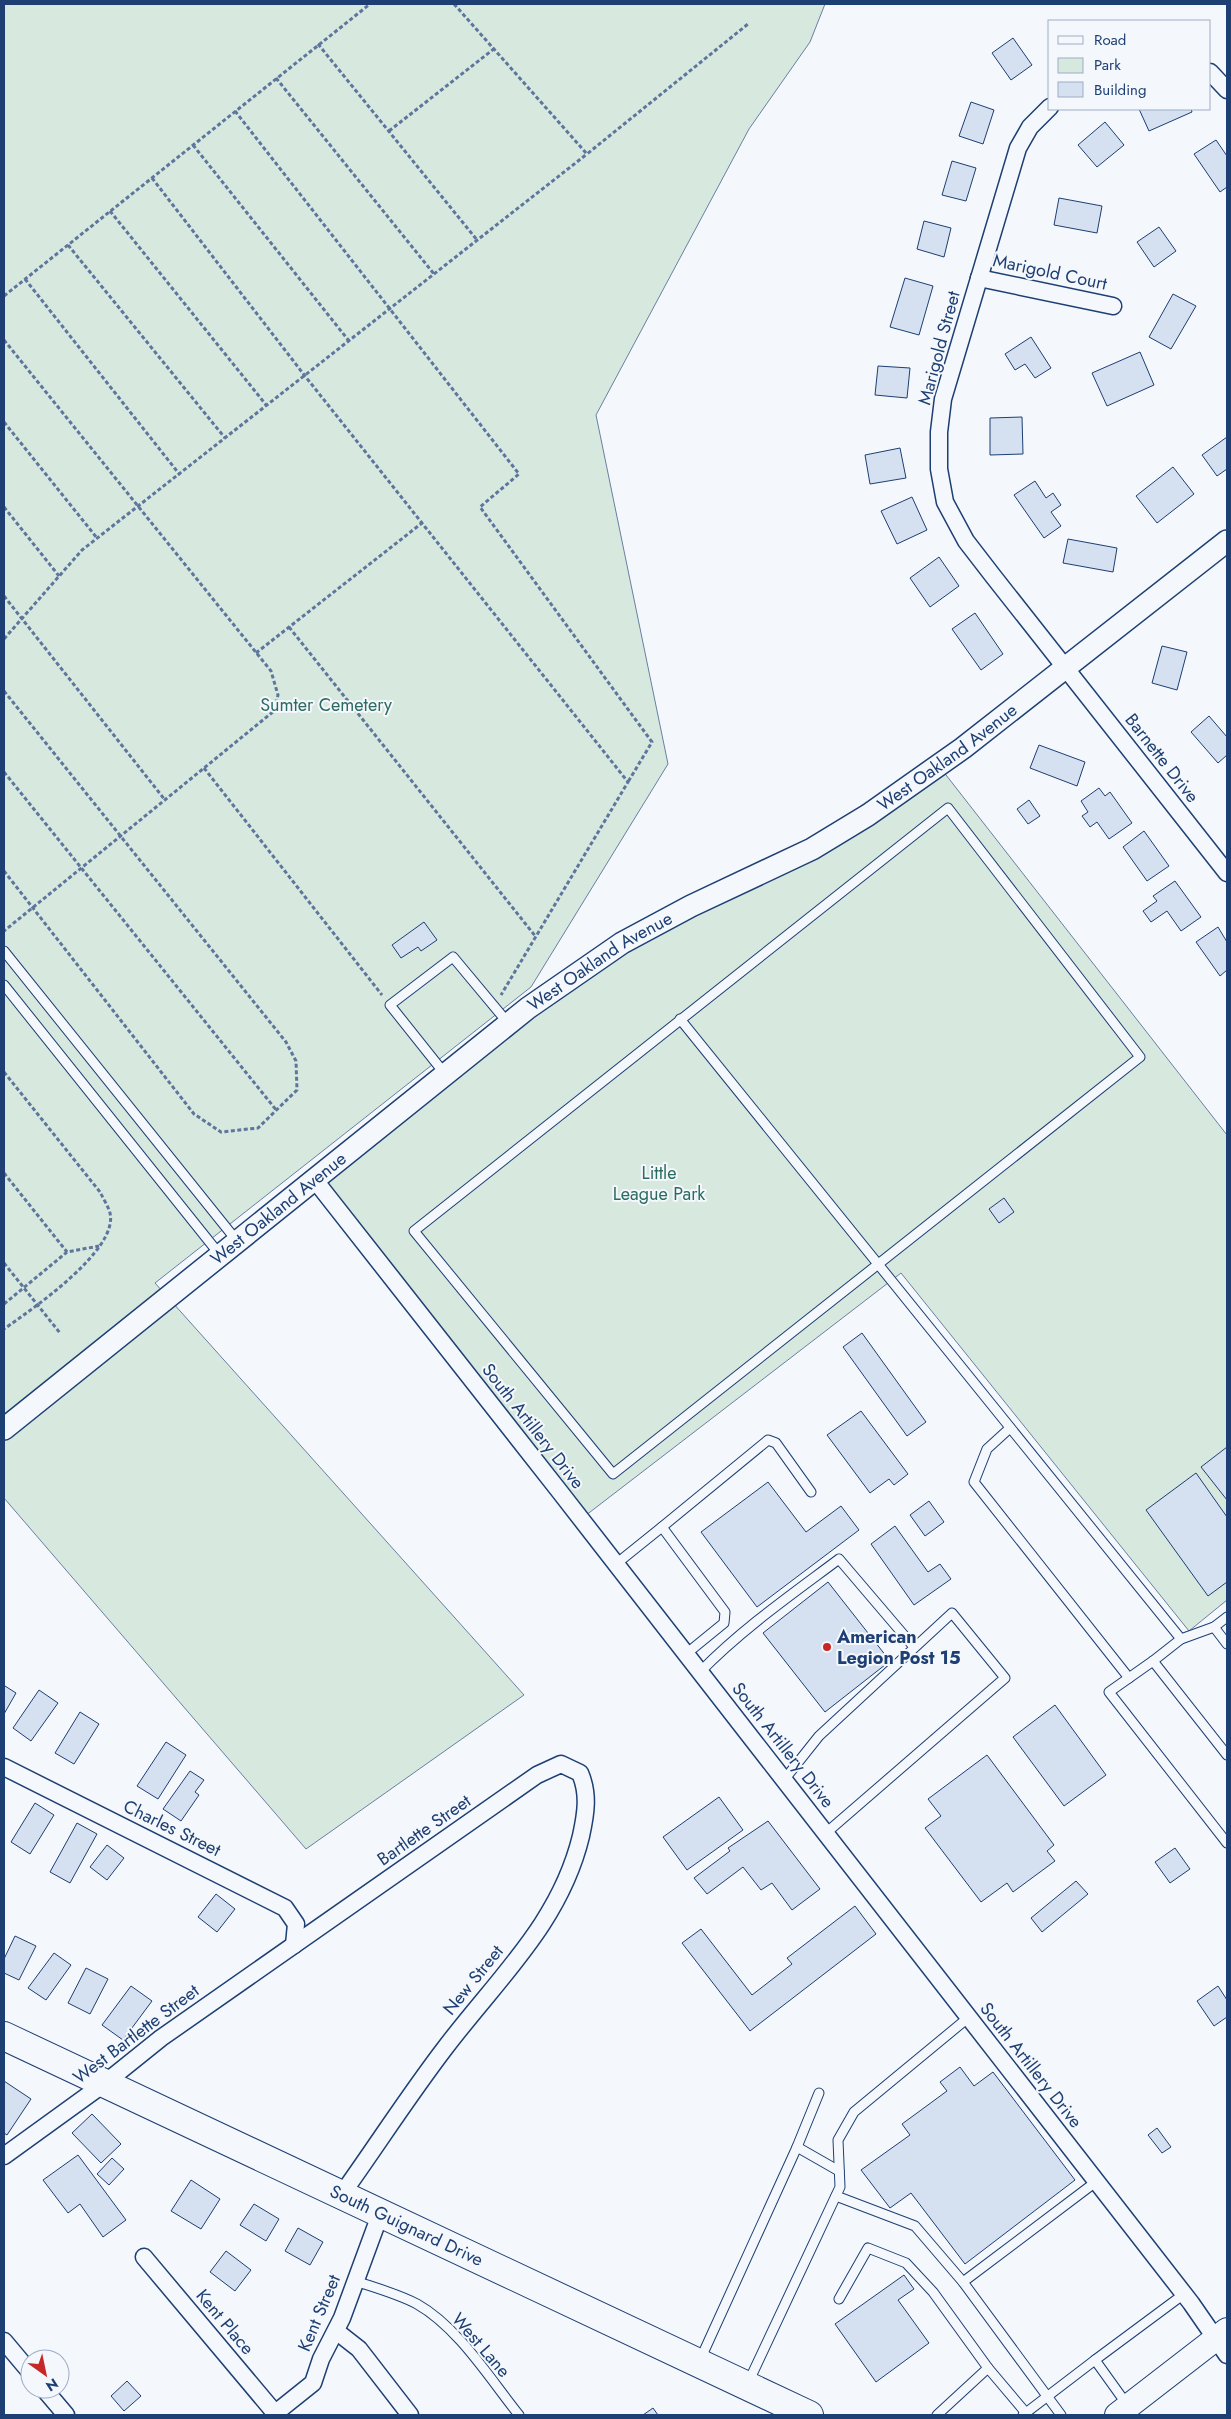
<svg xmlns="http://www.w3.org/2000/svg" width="1231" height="2419" font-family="Jost,sans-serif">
<rect width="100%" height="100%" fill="#f4f7fb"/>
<g fill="#d7e8df" stroke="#687fa3">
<path d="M4 4H825L810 42 749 129 596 415 668 764 531 987 155 1283 524 1695 306 1849 4 1498Z"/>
<path d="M939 766 1227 1135V1600L1189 1631 901 1273 581 1519 314 1179 528 1008 691 906Z"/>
</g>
<g fill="#d5e0f0" stroke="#1d3f73">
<path d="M1013 38 1032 65 1011 80 992 53Z"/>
<path d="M971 102 994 110 983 144 959 136Z"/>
<path d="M1139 109H1191L1192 112 1149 131Z"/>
<path d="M1105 122 1124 145 1097 167 1078 145Z"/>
<path d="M1216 140 1227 156V187L1220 192 1194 154Z"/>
<path d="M952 161 976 168 966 201 942 195Z"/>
<path d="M1059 198 1102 206 1097 233 1054 225Z"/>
<path d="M924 221 951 228 944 257 917 249Z"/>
<path d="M1159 227 1176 251 1154 267 1137 242Z"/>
<path d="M905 278 933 286 919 335 890 327Z"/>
<path d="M1173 294 1196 306 1171 349 1149 337Z"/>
<path d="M1031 337 1051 368 1035 378 1025 364 1015 370 1005 354Z"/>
<path d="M1140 352 1154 385 1107 406 1092 373Z"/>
<path d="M878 366 910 368 907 398 875 395Z"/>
<path d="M1022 417 1023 454 990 455V418Z"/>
<path d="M1227 437V469L1217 476 1202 455Z"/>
<path d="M900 448 906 478 870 484 865 455Z"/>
<path d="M1173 467 1194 494 1157 523 1136 496Z"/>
<path d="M1035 481 1046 498 1053 493 1061 505 1051 512 1061 526 1044 538 1014 495Z"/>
<path d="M912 497 927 530 897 544 881 511Z"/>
<path d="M1068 539 1117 548 1113 572 1063 563Z"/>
<path d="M939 557 959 586 930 607 910 578Z"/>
<path d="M975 613 1003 654 981 670 952 629Z"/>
<path d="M1162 646 1187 652 1177 690 1152 683Z"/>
<path d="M1209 716 1227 737V755L1218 763 1191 732Z"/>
<path d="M1039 745 1085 762 1077 786 1030 768Z"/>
<path d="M1099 788 1105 796 1110 792 1132 823 1109 839 1097 822 1090 827 1082 816 1088 812 1081 801Z"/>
<path d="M1029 800 1040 816 1028 824 1017 809Z"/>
<path d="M1144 831 1169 866 1147 881 1123 847Z"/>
<path d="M1175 881 1201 917 1181 931 1167 911 1151 922 1143 911 1157 901 1153 896Z"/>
<path d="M424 922 437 940 421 951 418 947 401 958 392 945Z"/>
<path d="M1218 927 1227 942V970L1220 976 1196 942Z"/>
<path d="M1004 1198 1014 1212 999 1223 989 1209Z"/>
<path d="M862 1333 926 1422 907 1436 843 1347Z"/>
<path d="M861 1411 908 1474 894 1485 889 1479 870 1493 827 1435Z"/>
<path d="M1227 1447V1500L1201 1467Z"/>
<path d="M1196 1473 1227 1517V1582L1208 1596 1146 1510Z"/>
<path d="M768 1482 806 1532 841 1506 859 1530 757 1607 701 1532Z"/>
<path d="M929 1501 944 1522 925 1536 910 1515Z"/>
<path d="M895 1526 928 1572 940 1564 951 1579 914 1605 871 1544Z"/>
<path d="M828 1582 890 1661 825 1712 763 1633Z"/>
<path d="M5 1686 16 1693 4 1714V1688Z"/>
<path d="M39 1690 58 1703 31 1741 13 1728Z"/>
<path d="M1055 1705 1106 1775 1064 1806 1013 1737Z"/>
<path d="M80 1712 99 1724 74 1764 55 1753Z"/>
<path d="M166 1742 186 1755 158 1799 137 1786Z"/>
<path d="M987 1755 1054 1845 1047 1851 1055 1861 1013 1892 1007 1883 981 1902 925 1828 941 1816 928 1799Z"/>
<path d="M190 1771 204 1780 195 1792 199 1795 181 1821 163 1809Z"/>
<path d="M719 1797 743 1830 687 1870 663 1837Z"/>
<path d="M35 1803 54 1815 30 1854 11 1842Z"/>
<path d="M768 1821 820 1889 792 1910 772 1883 761 1890 743 1867 707 1894 694 1878 730 1851 728 1848Z"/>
<path d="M77 1823 97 1834 70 1883 50 1872Z"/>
<path d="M107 1845 124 1858 107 1880 90 1867Z"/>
<path d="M1175 1848 1190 1869 1170 1883 1155 1862Z"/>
<path d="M1076 1881 1088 1894 1042 1932 1031 1918Z"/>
<path d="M216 1894 235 1909 217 1932 198 1917Z"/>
<path d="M855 1906 876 1934 750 2031 682 1943 701 1929 752 1995 792 1964 787 1958Z"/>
<path d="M15 1936 36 1946 19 1980 4 1973V1959Z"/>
<path d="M54 1953 71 1965 46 2000 28 1988Z"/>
<path d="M86 1968 108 1979 90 2014 68 2003Z"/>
<path d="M131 1986 152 2001 123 2040 102 2025Z"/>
<path d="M1218 1986 1227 2000V2017L1214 2026 1197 2001Z"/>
<path d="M960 2067 974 2086 993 2072 1075 2180 965 2264 911 2193 890 2208 861 2170 910 2135 902 2124 947 2091 940 2082Z"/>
<path d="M4 2081 31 2099 7 2135 4 2133Z"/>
<path d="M92 2114 121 2144 101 2163 72 2133Z"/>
<path d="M1157 2128 1171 2147 1162 2153 1148 2135Z"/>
<path d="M78 2155 126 2220 103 2237 80 2204 68 2213 43 2180Z"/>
<path d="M112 2158 124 2169 109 2185 97 2174Z"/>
<path d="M191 2180 220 2199 201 2229 171 2211Z"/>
<path d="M254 2204 279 2219 266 2241 240 2225Z"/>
<path d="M298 2228 323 2242 310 2265 285 2251Z"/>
<path d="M226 2251 251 2270 235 2291 210 2272Z"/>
<path d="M904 2275 914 2289 898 2300 929 2343 876 2382 835 2324Z"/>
<path d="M127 2381 141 2396 124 2411 111 2396Z"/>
<path d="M653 2408 658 2415H643Z"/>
</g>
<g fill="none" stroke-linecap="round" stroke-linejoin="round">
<g stroke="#1d3f73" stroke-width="11">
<g id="service">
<path d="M948 808 1140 1057 613 1474 414 1231Z"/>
<path d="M4 951 237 1241"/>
<path d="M4 985 220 1255"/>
<path d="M680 1019 1181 1639 1153 1661 1227 1755"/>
<path d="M445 1074 390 1005 453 957 508 1023"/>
<path d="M1010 1428 987 1449 974 1482 1129 1678"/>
<path d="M662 1527 768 1440 776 1443 811 1492"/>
<path d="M616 1564 662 1527 725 1612 724 1623 686 1654"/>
<path d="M1214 1627 1227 1644"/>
<path d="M1181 1639 1214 1627 1227 1617"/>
<path d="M1153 1661 1109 1692 1227 1843"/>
<path d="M700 1672C742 1629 791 1595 839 1559L914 1647"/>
<path d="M784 1780 819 1736 952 1613 1005 1678 826 1833"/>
<path d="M797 2147 819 2093"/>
<path d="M836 2196 915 2226 963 2282 1061 2415"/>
<path d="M355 2281C376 2288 398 2294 417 2304 458 2327 490 2379 519 2415"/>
<path d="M963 2282 1097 2181"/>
<path d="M839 2299 868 2248 906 2263 933 2292 988 2368 937 2415"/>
<path d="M700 2360 797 2147 839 2171"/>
<path d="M1095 2360 1184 2294"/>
<path d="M988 2368 1026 2413"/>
<path d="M748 2383 840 2187 838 2140 854 2112 969 2017"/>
<path d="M1023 2415 1095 2360 1128 2406"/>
</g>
</g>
<g stroke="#1d3f73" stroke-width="19">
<g id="minor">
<path d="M1210 72 1227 90"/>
<path d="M1050 107 1030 127 1018 148 943 399 939 432V469L945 502 966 541 993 576 1227 873"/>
<path d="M979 278 1113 306"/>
<path d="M314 1179 560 1492 1191 2303 1227 2355"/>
<path d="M4 1767 285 1908 296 1924 294 1945"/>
<path d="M4 2156 105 2083 161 2038 537 1775 561 1764 580 1773C589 1794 586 1813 581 1836 560 1923 498 1978 445 2048 409 2095 377 2145 342 2194"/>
<path d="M144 2257 275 2413"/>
<path d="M336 2331 359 2349 410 2415"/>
<path d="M4 2341 30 2372"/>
<path d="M44 2389 66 2415"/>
<path d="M273 2415 313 2383 321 2359 342 2318 381 2212"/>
</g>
</g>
<g stroke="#1d3f73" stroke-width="24">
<g id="tertiary">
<path id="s1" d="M4 1429 528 1008 622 943 691 906 812 849 868 815 963 748 1227 541"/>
</g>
</g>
<g stroke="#1d3f73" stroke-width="26">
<path id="secondary" d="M1117 2415 1227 2330"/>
</g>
<g stroke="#1d3f73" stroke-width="30">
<g id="trunk">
<path id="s2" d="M4 2036 809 2415"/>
</g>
</g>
<g stroke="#5e769c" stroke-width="3" stroke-dasharray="4 2.5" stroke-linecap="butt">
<path d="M454 4 587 154 748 24"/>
<path d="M318 44 477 240"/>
<path d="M276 78 434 274"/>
<path d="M235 111 519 474 480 507 652 742 628 782"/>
<path d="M389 131 495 48"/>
<path d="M193 145 349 341"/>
<path d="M152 178 305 376 628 782 501 995"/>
<path d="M110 211 267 406"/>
<path d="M68 245 225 438"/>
<path d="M25 279 180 475"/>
<path d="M4 296 370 4"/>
<path d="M4 340 271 671 278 695 274 711 4 931"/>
<path d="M4 422 97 538"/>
<path d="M4 507 59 576"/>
<path d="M4 596 165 800"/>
<path d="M289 627 536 937"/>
<path d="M4 639 82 550 587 154"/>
<path d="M256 653 422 523"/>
<path d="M4 691 286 1042 296 1061 297 1090 258 1128 221 1132 194 1114 4 871"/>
<path d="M204 768 382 995"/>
<path d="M4 772 277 1111"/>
<path d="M4 1072 100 1192C103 1198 108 1206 110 1213 119 1250 31 1310 4 1329"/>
<path d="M4 1173 67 1252"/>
<path d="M4 1263 60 1333"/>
<path d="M4 1304 67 1252 99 1246"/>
</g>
<use href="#service" stroke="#f4f7fb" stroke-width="9"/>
<use href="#minor" stroke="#f4f7fb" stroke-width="16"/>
<use href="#tertiary" stroke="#f4f7fb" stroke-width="21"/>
<use href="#secondary" stroke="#f4f7fb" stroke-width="24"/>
<use href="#trunk" stroke="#f4f7fb" stroke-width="28"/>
</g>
<circle fill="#c62828" stroke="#f4f7fb" stroke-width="2" cx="827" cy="1647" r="5"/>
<g text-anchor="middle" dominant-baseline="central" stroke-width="4" stroke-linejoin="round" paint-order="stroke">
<g font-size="18" fill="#1d3f73" stroke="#f4f7fb">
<text transform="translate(1050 272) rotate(12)">Marigold Court</text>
<text transform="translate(939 348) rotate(-75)">Marigold Street</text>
<text stroke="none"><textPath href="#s1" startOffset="1162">West Oakland Avenue</textPath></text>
<text transform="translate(1162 758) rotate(52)">Barnette Drive</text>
<text stroke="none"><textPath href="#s1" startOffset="758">West Oakland Avenue</textPath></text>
<text stroke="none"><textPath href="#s1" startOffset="352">West Oakland Avenue</textPath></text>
<text transform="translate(533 1426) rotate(52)">South Artillery Drive</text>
<text transform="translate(783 1745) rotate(52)">South Artillery Drive</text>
<text transform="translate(172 1828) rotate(26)">Charles Street</text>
<text transform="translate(424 1830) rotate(-35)">Bartlette Street</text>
<text transform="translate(473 1980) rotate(-51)">New Street</text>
<text transform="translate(136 2034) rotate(-37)">West Bartlette Street</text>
<text transform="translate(1031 2065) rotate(52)">South Artillery Drive</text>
<text stroke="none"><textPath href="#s2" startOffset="445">South Guignard Drive</textPath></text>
<text transform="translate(319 2313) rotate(-67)">Kent Street</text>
<text transform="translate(225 2322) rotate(50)">Kent Place</text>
<text transform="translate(481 2345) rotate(49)">West Lane</text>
</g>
<g font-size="18" fill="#2c6c60" stroke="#f4f7fb">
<text x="326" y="705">Sumter Cemetery</text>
<text x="659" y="1173">Little<tspan x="659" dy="21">League Park</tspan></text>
</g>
<g font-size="18" font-weight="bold" fill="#1d3f73" stroke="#f4f7fb" text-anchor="start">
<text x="837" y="1637">American<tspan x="837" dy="21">Legion Post 15</tspan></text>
</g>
</g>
<rect width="1231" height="2419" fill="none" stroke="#1d3f73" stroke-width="10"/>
<rect x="1048" y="20" width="162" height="90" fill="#f4f7fb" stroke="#9eadc5"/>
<rect x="1058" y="36" width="25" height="8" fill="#f4f7fb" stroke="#9eadc5"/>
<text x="1094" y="45" font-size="15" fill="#1d3f73">Road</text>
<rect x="1058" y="58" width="25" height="15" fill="#d7e8df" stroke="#9eadc5"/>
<text x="1094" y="70" font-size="15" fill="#1d3f73">Park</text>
<rect x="1058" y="82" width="25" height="15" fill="#d5e0f0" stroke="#9eadc5"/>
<text x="1094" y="95" font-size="15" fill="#1d3f73">Building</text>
<g transform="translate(45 2374) rotate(147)"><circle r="24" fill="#f4f7fb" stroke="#9eadc5"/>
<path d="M0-4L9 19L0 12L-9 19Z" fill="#c62828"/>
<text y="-8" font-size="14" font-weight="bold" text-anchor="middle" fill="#1d3f73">N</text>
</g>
</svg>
